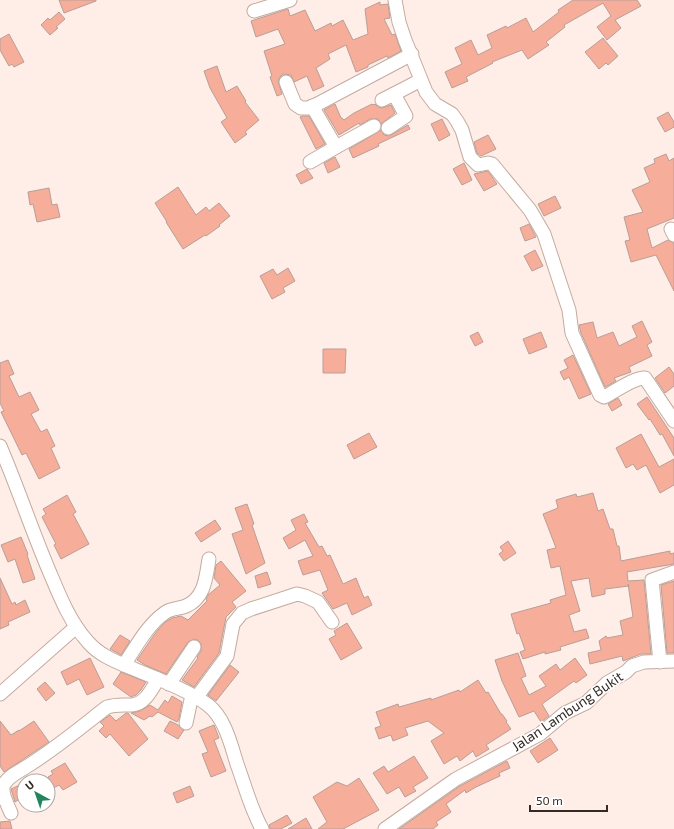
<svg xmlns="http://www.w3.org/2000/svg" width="674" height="829" font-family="'Exo 2',sans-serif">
<rect width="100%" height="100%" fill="#ffeee7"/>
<g fill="#f6ae9b" stroke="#b99e96">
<path d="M59 0H96V1L64 13Z"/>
<path d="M573 0H637L641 6 615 20 621 28 607 40 597 27 611 16 603 3 564 25 565 27 546 42 549 45 528 59 522 50 492 62 493 63 466 77 468 81 452 88 445 72 462 64 455 48 471 40 478 55 492 48 487 35 506 26 507 28 526 18 533 32 559 12 558 10Z"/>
<path d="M380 2V5L388 4 390 18 384 19 392 35 395 34 401 51 388 58 387 56 368 65V67L356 72 346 45 328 54 330 59 316 68 324 86 313 91 307 76 294 82 291 75 283 74 280 77 278 81 282 94 277 96 270 77 272 76 264 51 285 44 278 29 256 37 251 21 288 9 290 16 305 10 315 31 331 23 332 26 343 20 353 40 368 34 365 9Z"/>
<path d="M59 12 65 19 56 27 58 28 50 35 41 25 48 18 50 20Z"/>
<path d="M9 34 24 62 14 67 12 64 9 66 0 50V39Z"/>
<path d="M603 38 618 56 608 65 606 63 599 69 585 52Z"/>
<path d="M217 66 226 92 237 86 246 101 245 102 259 120 245 132 247 134 235 143 221 122 227 118 210 88 204 71Z"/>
<path d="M335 104 341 118H342L344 120 354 113 372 104 373 105 375 104 378 107 382 108 391 105 395 113 381 124 378 119H370L360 125 359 123 339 135 324 110Z"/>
<path d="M668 112 674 122V127L665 132 657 118Z"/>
<path d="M302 116H309L325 144 316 149 300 117Z"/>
<path d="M442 119 450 135 439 141 431 124Z"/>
<path d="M408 125 410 129 378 144 379 146 353 158 349 149 381 130 384 135 389 136Z"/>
<path d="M488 135 496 149 481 156 477 153 474 142Z"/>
<path d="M666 154 669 161 674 158V218L647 229 652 248 668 240 674 243V291L656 255 631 262 625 241 630 240 624 217 643 212 632 190 650 182 644 168 655 163 654 159Z"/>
<path d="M335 157 340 167 328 173 324 163Z"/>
<path d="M464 163 472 180 462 185 453 169Z"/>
<path d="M307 169 313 178 301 184 296 175Z"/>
<path d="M488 171 497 184 484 191 474 174Z"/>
<path d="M178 187 196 215 206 207 209 211 219 203 230 216 219 225 220 226 206 236 205 235 183 249 166 222H167L155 203Z"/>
<path d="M49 188 52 205 57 204 60 217 37 222 33 204 30 205 28 192Z"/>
<path d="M555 196 561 208 544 216 538 204Z"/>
<path d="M529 224 536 237 525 241 520 228Z"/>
<path d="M535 250 543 266 532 271 524 256Z"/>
<path d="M288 268 295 281 283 288 285 292 272 299 260 276 273 269 277 275Z"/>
<path d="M642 321 652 342 647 345 652 356 629 367 631 372 614 378 616 381 605 387 581 333 579 325 593 322 597 338 613 332 619 346 637 337 632 326Z"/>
<path d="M478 332 483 342 475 346 470 336Z"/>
<path d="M541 332 547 347 529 354 523 339Z"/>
<path d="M323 349H346L345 373H323Z"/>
<path d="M573 355 591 394 579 399 569 377 564 380 560 372 568 368 564 360Z"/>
<path d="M8 360 14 374 9 376 19 397 30 392 39 410 31 414 41 432 47 429 55 446 51 448 60 468 39 479 26 453 22 455 1 412 4 411 0 403V363Z"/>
<path d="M669 367 674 374V386L665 393 655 378Z"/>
<path d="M647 397 674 438V456L662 434 660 435 650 419 649 420 637 404Z"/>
<path d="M618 398 622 405 612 411 608 404Z"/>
<path d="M369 433 377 447 354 459 347 445Z"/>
<path d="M641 434 659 467 674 459V485L660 493 646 465 637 470 633 464 626 468 616 448Z"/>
<path d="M593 493 598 511 603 509 610 529H613L617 546H619L621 561 670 551V554L674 553V564L627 572 628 581 644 580 651 654H641L623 661 622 656 590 664 588 653 601 650 599 641 606 636 607 638 623 635 620 621 633 617 628 584 629 586 605 589V594L592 597 589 578 571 581 580 611 569 615 574 632 586 629 589 638 560 647 561 650 545 654V652L523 659 520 652 525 650 519 633 517 634 511 614 551 603 550 600 566 595 560 566 551 568 547 550 556 548 543 514 558 508 556 500 576 494 577 497Z"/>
<path d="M67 495 76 512 73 514 89 544 61 559 54 545 56 544 42 517 46 514 43 509Z"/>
<path d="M247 504 254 524 252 525 265 563 246 574 232 534 243 530 235 508Z"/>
<path d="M304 514 308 522 305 523 319 547 322 546 327 556 330 555 343 584 356 578 364 598 368 596 372 605 352 615 347 603 333 609 322 593 328 590 320 570 303 575 298 561 313 556 305 540 289 549 283 538 296 530 291 520Z"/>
<path d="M215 520 221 529 201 542 195 533Z"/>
<path d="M21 537 28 554 27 555 35 579 23 583 15 559 8 562 1 545Z"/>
<path d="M508 541 516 553 504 561 499 554 503 551 500 547Z"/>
<path d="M221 561 246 591 232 602 236 607 226 617 219 653 194 687 182 680 198 658 197 657 201 651V644L198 640 194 639 188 642 166 674 145 665 137 660 154 635 164 623 172 618 181 616 188 620 207 601 206 599 208 595 220 585 214 578 216 565Z"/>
<path d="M267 572 271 584 258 588 255 576Z"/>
<path d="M0 578 12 604 15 602 16 605 25 600 30 612 8 622 9 625 0 629Z"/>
<path d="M674 581V653H667L661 585Z"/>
<path d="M347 623 362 648 341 660 329 639 336 635 334 631Z"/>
<path d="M120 635 130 641 121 655 110 649Z"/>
<path d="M518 653 526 676 521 678 529 695 546 686 539 676 556 664 560 670 575 658 587 675 576 683 574 681 542 704 549 716 541 722 534 711 519 717 502 681 495 660Z"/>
<path d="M90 658 104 687 87 695 79 679 67 685 61 672Z"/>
<path d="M230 665 239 672 216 701 208 695Z"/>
<path d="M121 672 146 682 141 690 136 695 131 697 113 684Z"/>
<path d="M478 680 486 693 488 692 501 714H502L507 721 506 722 511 729 486 745 489 749 476 757 473 751 460 761 457 756 444 764 431 741 444 733 428 721 405 728 408 735 393 741 391 735 379 739 375 728 381 726 376 712 398 704 399 707 431 698V700L459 690 460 692Z"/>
<path d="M45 682 55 693 46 701 37 689Z"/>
<path d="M172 696 182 702 179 719 177 722 158 712 152 717 150 716 144 720 131 713 140 711 150 705 158 710 165 700 168 703Z"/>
<path d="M126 713H128L148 739 129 756 110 734 106 738 99 731 104 726 100 722 110 715 116 721Z"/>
<path d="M0 721 11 735 19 730V731L34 721 49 742 4 772 0 766Z"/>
<path d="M170 721 178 725 184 730 178 739 164 731Z"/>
<path d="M214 725 219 738 214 740 226 771 211 777 202 754 208 752 199 731Z"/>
<path d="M550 738 558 750 538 763 530 751Z"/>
<path d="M414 756 428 778 413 787 416 791 405 797 399 787 387 794 373 773 384 766 388 772Z"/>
<path d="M507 761 510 768 499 773 500 776 476 787 466 793 465 790 446 804 451 812 436 822 438 825 433 829H399L460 786Z"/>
<path d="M65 763 77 782 63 790 59 785 48 791V777L53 774 51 771Z"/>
<path d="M359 778 379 810 343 829H318L327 822 313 797 337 782 347 786Z"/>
<path d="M24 783V796L15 802 11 789Z"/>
<path d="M190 786 194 796 177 803 173 793Z"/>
<path d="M287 815 292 823 281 829H270L269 825Z"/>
<path d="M306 818 312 829H288Z"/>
<path d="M10 821 12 829H0V822Z"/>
</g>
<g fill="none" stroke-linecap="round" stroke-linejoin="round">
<g stroke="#c4ab9f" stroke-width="15">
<g id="minor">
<path d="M395 0 399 22 405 40 426 92 435 104 452 114 457 121 462 130 470 157 478 165 488 163 492 164 530 210 544 234 569 310 572 333 600 395 604 397C614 392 635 377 645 378L674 421"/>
<path d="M254 11 290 0"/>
<path d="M286 82 295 104 301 108H310L412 54"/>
<path d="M394 94 421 80"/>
<path d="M382 100 394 94 406 116 388 128"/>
<path d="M336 147 374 126"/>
<path d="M310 162 336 147 312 106"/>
<path d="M671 229 674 235"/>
<path d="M0 446C18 488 32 531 50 573 60 597 70 622 88 642 100 656 117 662 134 669 156 678 190 691 208 705 225 718 231 745 237 764 245 786 251 809 262 829"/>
<path d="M660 662 652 580 674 572"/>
<path d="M124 665C136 647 147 625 166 612 172 608 179 609 186 606 205 598 206 577 209 559"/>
<path d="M169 684 194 647"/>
<path d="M0 694 76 627"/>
<path d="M196 698 227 656 233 624 242 613 251 609 297 594 305 596 318 602 332 622"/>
<path d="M186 723 192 695"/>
<path d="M11 813C8 806 2 795 3 787 6 777 18 772 26 767 55 749 80 728 107 707 116 704 123 705 132 705 145 704 152 689 158 679"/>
<path d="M385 829 456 779 540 734 565 713 586 703 607 683 626 672 632 666 644 662 674 661"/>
</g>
</g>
<use href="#minor" stroke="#fff" stroke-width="13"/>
</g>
<g text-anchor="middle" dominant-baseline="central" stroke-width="3.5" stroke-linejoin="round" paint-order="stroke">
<g font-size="14" fill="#342a26" stroke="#fff">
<text transform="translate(567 711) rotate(-34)">Jalan Lambung Bukit</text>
</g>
</g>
<g transform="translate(36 793) rotate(320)"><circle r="19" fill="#ffffff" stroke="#aeaaa8"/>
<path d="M0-3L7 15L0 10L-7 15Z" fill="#23845d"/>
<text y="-6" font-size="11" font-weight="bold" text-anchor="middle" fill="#342a26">U</text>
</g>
<path d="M530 805v6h77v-6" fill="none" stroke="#342a26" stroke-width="2"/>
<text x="536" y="805" font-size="12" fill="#342a26" stroke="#ffffff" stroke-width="3" paint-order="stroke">50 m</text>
</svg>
